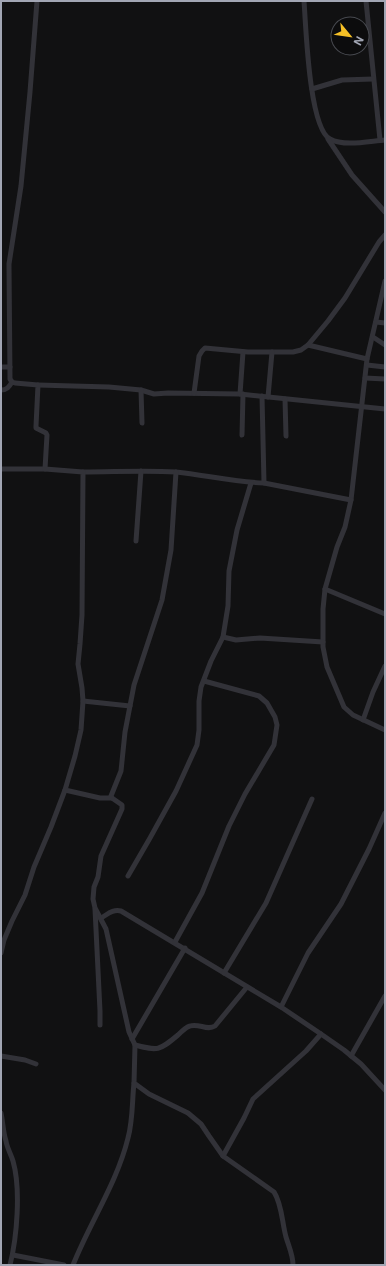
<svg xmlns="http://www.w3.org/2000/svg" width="386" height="1266" font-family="Inter,sans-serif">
<rect width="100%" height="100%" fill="#111112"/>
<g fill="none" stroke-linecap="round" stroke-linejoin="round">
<g stroke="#323238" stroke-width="5">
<path d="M304 1C306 27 309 128 330 139 344 147 370 141 385 140"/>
<path d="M366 1 380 140"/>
<path d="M312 89 342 80 373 79"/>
<path d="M328 139 352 175 385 212"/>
<path d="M385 281 367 359 351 500 345 527 337 547 325 589 323 609V647L327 667 344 707 353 715 385 730"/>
<path d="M376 322 385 323"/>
<path d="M373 337 385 345"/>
<path d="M308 345 367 359"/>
<path d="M367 365 385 367"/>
<path d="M1 367H10"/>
<path d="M365 378 385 379"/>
<path d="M38 385 109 387 141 390 154 394 168 393 240 394 243 352"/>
<path d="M1 390C7 390 9 387 12 382"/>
<path d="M141 390 142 423"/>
<path d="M194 393 199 356 202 351 205 348 248 352H293L301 350 308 345 328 321 345 298 379 242 385 235"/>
<path d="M240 394 385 409"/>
<path d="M262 396 264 483"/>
<path d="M268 397 272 352"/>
<path d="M285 399 286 436"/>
<path d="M242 435 243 394"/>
<path d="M1 469H45"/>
<path d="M83 472C114 472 145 470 176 472 205 475 234 482 264 483L351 500"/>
<path d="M176 472 171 550 162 600 134 685 125 732 121 771 111 796 112 798 122 805V809L101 856 98 877 94 887 93 899 95 908 106 929 129 1032 135 1045 134 1083 149 1094 188 1113 201 1124 209 1136 223 1156 274 1192C282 1204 282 1223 286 1237 289 1247 293 1255 293 1265"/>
<path d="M136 541 141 471"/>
<path d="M325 589 385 614"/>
<path d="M223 637 236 640 260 638 323 642"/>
<path d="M83 701 130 706"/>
<path d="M363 720 373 692 385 666"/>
<path d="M65 790 100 798H112"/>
<path d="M128 876 150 838 176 791 197 745 199 730V701L201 687 211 661 223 637 228 606 229 571 237 530 251 483"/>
<path d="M95 909 100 1011V1025"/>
<path d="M101 918C108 914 113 909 121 911L281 1007 321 1034 344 1050 361 1064 385 1090"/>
<path d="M175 942 202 893 229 826 245 794 274 745 277 725 275 717 267 703 259 696 204 681"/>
<path d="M1 953 4 940 12 921 25 895 34 867 51 827 65 790 75 756 81 730 83 701 82 688 78 664 80 644 82 615 83 472 45 469 47 435 46 433 36 428V426L38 385 15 383 12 382 10 379 9 264 21 186 30 92 37 1"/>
<path d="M224 973 266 903 312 799"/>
<path d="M281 1007 308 953 341 904 369 849 385 813"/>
<path d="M132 1039 185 948"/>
<path d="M135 1045C158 1051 159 1051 178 1035 181 1032 186 1027 190 1026 199 1023 207 1031 215 1026L247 987"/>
<path d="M1 1056 25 1060 36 1064"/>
<path d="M351 1056 385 996"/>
<path d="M1 1113C3 1122 3 1132 6 1141 7 1148 11 1154 13 1161 21 1189 17 1237 10 1265"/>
<path d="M223 1156 244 1118 253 1099 306 1051 321 1034"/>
<path d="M13 1255 64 1265"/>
<path d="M73 1265C90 1222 117 1183 128 1138 133 1120 132 1101 134 1083"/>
</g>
</g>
<rect width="386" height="1266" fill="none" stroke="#a2a6b4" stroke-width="4"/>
<g transform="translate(350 36) rotate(119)"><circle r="19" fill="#0c0c0d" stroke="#484a50"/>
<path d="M0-3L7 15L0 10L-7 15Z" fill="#f6c026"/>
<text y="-6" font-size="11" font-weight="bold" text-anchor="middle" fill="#a2a6b4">N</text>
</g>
</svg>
